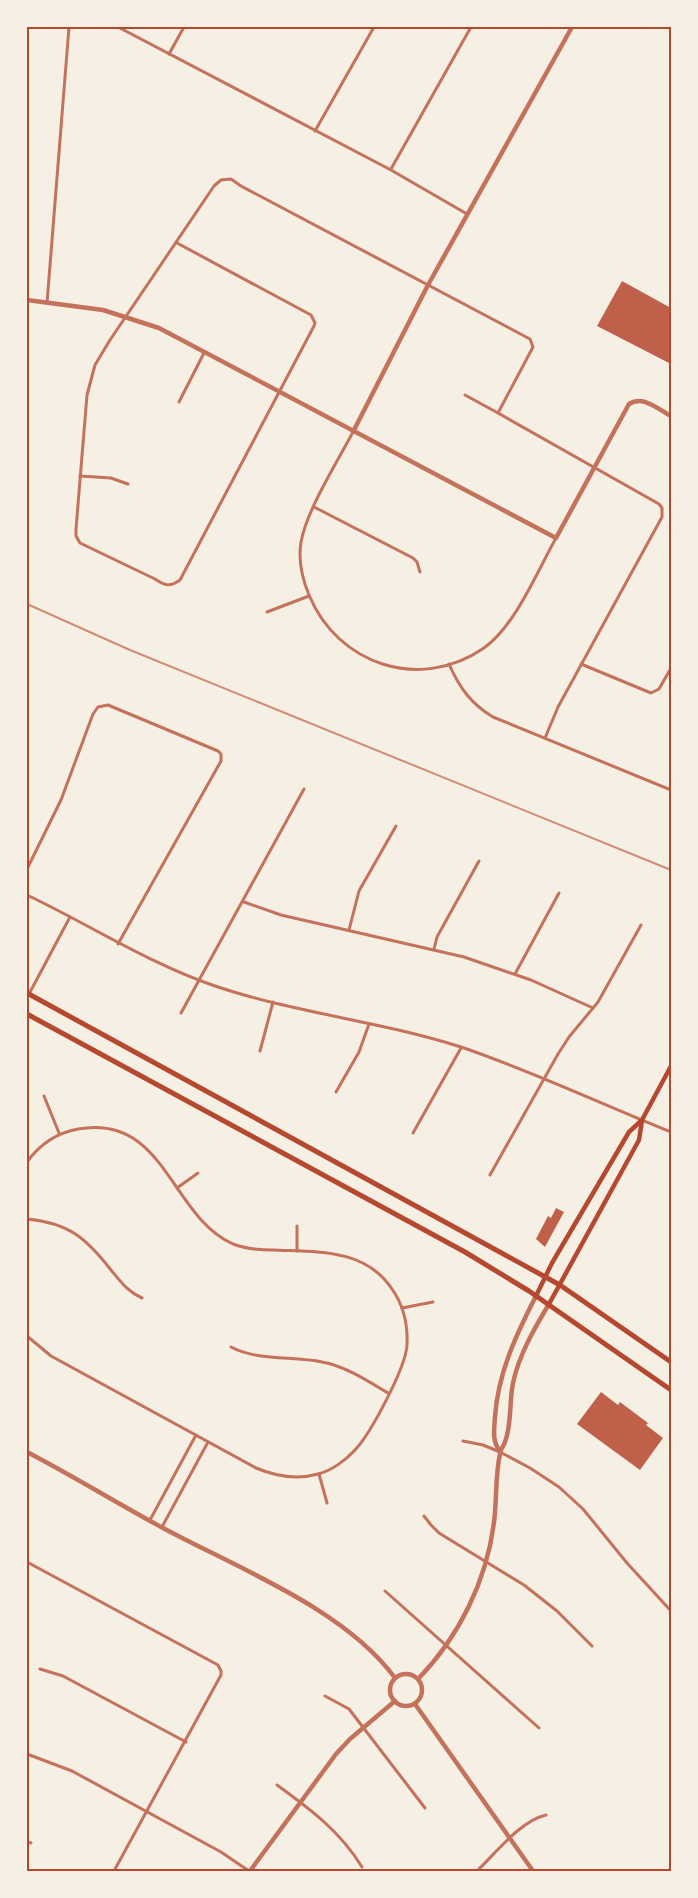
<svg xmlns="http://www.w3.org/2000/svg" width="698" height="1898" font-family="Montserrat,sans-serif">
<rect width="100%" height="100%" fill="#f6efe4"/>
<g fill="#bf614a">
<path d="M622 281 671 308V364L597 326Z"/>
<path d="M556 1208 564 1212 545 1247 536 1239 548 1216 551 1218Z"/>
<path d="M601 1392 618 1405 620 1402 648 1423 646 1425 663 1438 640 1470 577 1424Z"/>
</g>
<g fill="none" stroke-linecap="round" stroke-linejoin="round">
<g stroke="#c5725c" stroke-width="3">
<path d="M118 27 391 170 467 214"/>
<path d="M169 54 184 27"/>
<path d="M315 131 374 27"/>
<path d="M391 169 471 27"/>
<path d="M177 243 311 315 315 323 314 326 180 580C170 587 165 586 155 579L80 543 76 536V529L87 395 95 365 110 340 214 186 221 180 231 179 241 186 530 339 533 347 498 413 659 504 662 508V517L558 707 545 738"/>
<path d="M47 303 69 27"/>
<path d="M465 395 498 413"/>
<path d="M179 402 204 353"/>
<path d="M354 430C338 461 307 509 301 542 298 560 302 578 309 595 338 665 420 692 484 648 515 626 537 572 556 538"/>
<path d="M80 476 111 478 128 484"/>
<path d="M314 507 413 558 417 562 420 572"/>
<path d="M267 612 309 596"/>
<path d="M449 664C459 687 471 704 493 717L671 790"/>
<path d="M581 664 651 693 659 689 671 668"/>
<path d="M27 869 61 800 93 714 98 707 108 705 218 751 221 754V761L118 944"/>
<path d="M27 895C90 925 148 963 215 986 295 1013 380 1021 461 1047 532 1071 601 1104 671 1132"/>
<path d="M244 902 281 915 464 957 531 980 593 1008"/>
<path d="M349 930 359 891 396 826"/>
<path d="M434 949 437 937 479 861"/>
<path d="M515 974 559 893"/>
<path d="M29 994 70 917"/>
<path d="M181 1013 304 789"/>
<path d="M260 1051 273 1002"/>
<path d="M336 1092 359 1052 369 1024"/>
<path d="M44 1096 59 1133"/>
<path d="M413 1133 461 1048"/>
<path d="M27 1162C40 1144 56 1133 78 1129 165 1113 170 1216 233 1244 246 1249 259 1250 273 1250 316 1252 365 1248 392 1289 404 1306 408 1324 407 1345 406 1367 371 1433 355 1450 346 1460 331 1471 318 1474 297 1480 275 1476 256 1468L51 1356 27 1336"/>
<path d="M490 1175 558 1054 569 1037 598 1002 641 925"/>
<path d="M177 1188 198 1173"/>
<path d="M27 1219C69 1223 86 1238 111 1270 121 1282 128 1292 142 1298"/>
<path d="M297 1226V1251"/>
<path d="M402 1308 433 1302"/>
<path d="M231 1347C257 1361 292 1356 322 1362 345 1366 368 1381 388 1393"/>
<path d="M463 1441 483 1445 500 1452 530 1468 559 1487 583 1509 627 1563 671 1611"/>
<path d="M319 1474 327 1503"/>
<path d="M424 1516 431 1525 439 1533 524 1585 557 1611 592 1646"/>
<path d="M150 1520 196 1435"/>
<path d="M162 1527 208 1442"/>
<path d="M27 1562 218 1665 221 1671V1675L114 1871"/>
<path d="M385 1591 539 1728"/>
<path d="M40 1669 63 1676 186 1742"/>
<path d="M325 1696 349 1709 425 1808"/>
<path d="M27 1754 72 1771 221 1852 249 1871"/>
<path d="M277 1785C310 1809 340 1831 362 1867"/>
<path d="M27 1842 31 1843"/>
<path d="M477 1871C496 1853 520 1821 546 1815"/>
</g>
<g stroke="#c5725c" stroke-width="4.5">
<path d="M27 300 103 310 159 328 556 538 629 404C643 395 658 409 671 416"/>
<path d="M354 430 428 285 572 27"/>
<path d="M27 1452C73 1476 117 1503 163 1528 237 1568 345 1609 395 1678"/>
<path d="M500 1452C492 1440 494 1431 495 1417 498 1373 516 1335 536 1296"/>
<circle cx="406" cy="1690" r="16"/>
<path d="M418 1679C459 1637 487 1580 494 1522 497 1500 495 1476 500 1454 500 1449 504 1446 505 1442 512 1424 509 1402 513 1383 519 1355 534 1329 549 1304"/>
<path d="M415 1704 533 1871"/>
<path d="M250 1871 336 1754 350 1739 395 1701"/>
</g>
<g stroke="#b5482f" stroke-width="4.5">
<path d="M536 1296 552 1263 629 1132 642 1120"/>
<path d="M549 1304 639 1140 642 1120 671 1066"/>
</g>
<g stroke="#b5482f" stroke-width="5">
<path d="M27 993 560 1285 671 1362"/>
<path d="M27 1014 465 1252 529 1291 671 1390"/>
</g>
<path stroke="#cf8b77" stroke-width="2" d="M27 604 130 650 671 870"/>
</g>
<rect width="698" height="1898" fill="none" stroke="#f6efe4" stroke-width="57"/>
<rect x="28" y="28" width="642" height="1842" fill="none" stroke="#b5482f" stroke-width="2"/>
</svg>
